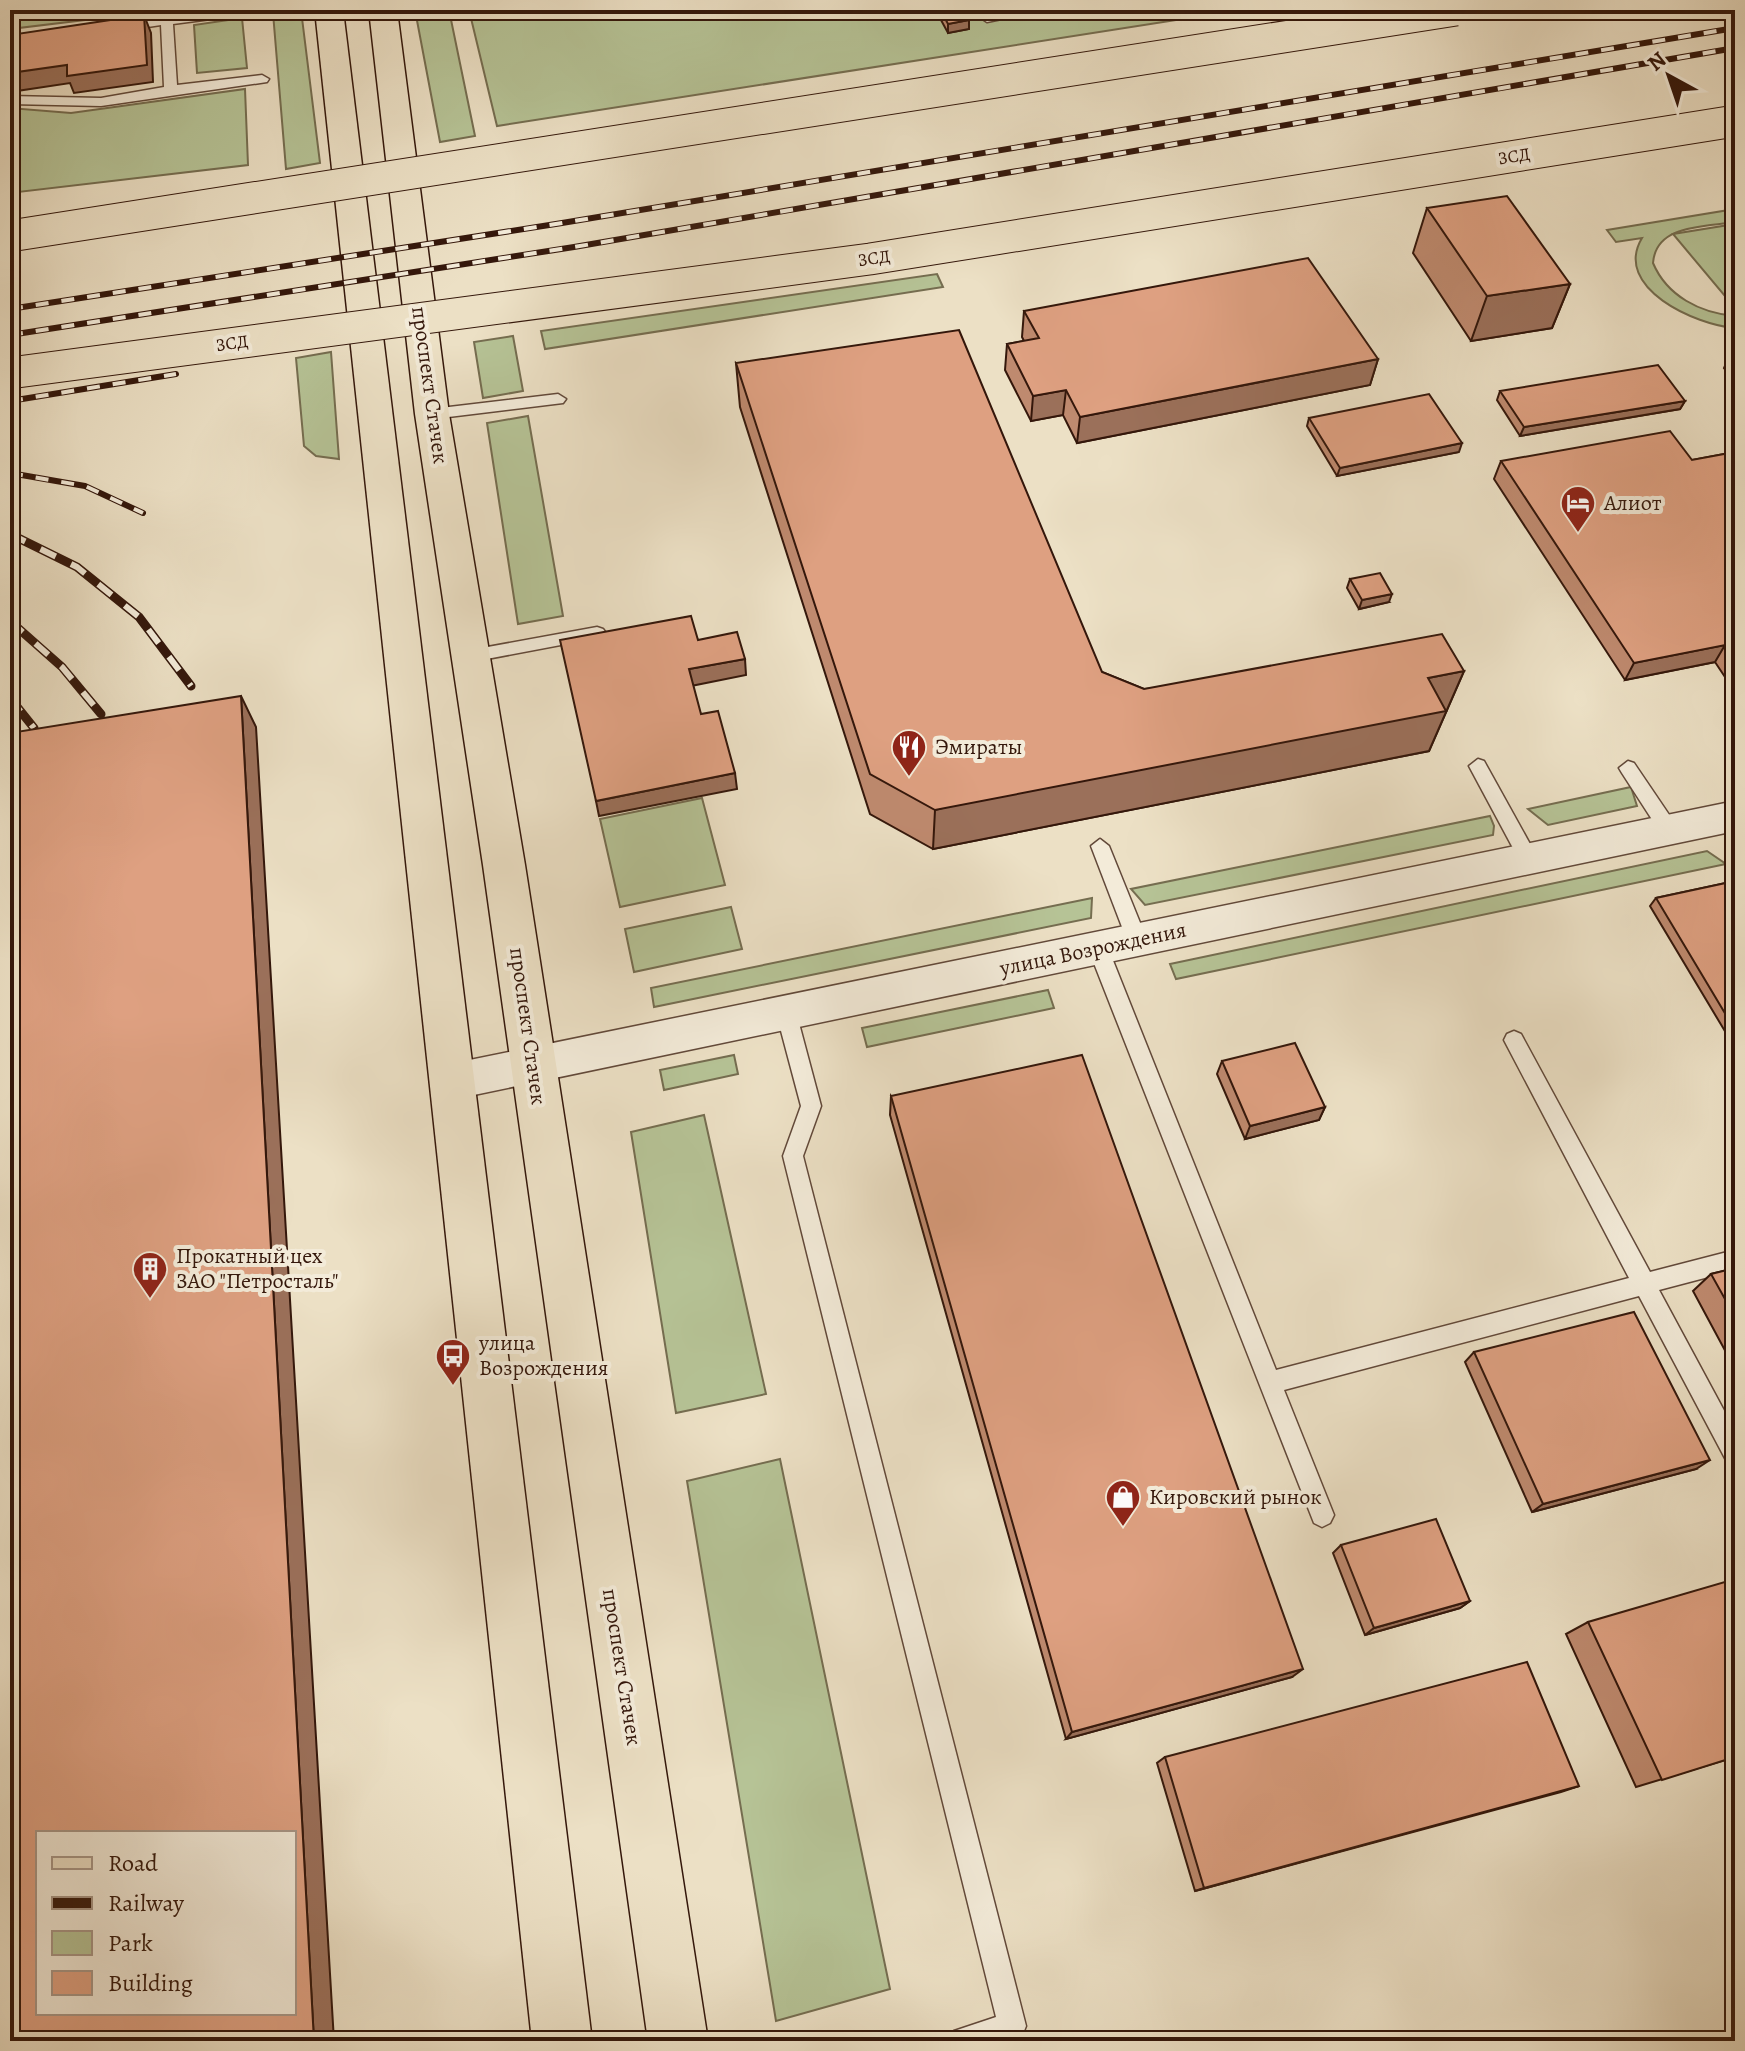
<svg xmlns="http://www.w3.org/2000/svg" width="1745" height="2051" font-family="Alegreya,serif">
<rect width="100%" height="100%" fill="#ece0c5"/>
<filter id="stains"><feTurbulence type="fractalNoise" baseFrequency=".0025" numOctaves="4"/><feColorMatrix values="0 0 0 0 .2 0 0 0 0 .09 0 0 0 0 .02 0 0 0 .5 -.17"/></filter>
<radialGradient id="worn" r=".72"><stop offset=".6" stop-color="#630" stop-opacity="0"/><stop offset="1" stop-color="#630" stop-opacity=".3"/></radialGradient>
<g fill="#b6c396" stroke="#756d50" stroke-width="2">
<path d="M10 10H168L10 29Z"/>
<path d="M301 10 320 163 286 169 273 13Z"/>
<path d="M415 10H449L475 136 440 142Z"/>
<path d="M469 10H1240L497 126Z"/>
<path d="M242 18 247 68 197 73 194 25Z"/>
<path d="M245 89 248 165 10 193V108L71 113Z"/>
<path d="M1735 209V222C1705 227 1656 224 1653 263 1667 296 1700 313 1735 316V328C1696 325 1612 288 1642 238L1616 242 1607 230Z"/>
<path d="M1735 224V308L1673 234Z"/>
<path d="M937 274 943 287 545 349 541 331Z"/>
<path d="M513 336 523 391 483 398 474 342Z"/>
<path d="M331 352 339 459 316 456 304 446 296 358Z"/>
<path d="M528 416 563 616 518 624 487 423Z"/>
<path d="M1631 787 1637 806 1548 825 1528 809Z"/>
<path d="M702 798 725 885 620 907 600 819Z"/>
<path d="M1490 816 1494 826 1493 835 1145 905 1131 889Z"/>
<path d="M1707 851 1726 864 1176 979 1170 964Z"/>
<path d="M1092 898 1091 918 654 1007 651 988Z"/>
<path d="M731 907 742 949 634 972 625 929Z"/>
<path d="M1048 990 1054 1008 867 1047 862 1028Z"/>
<path d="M734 1055 738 1074 664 1090 660 1070Z"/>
<path d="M704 1115 766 1394 676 1413 631 1132Z"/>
<path d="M780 1459 890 1989 776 2021 687 1481Z"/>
</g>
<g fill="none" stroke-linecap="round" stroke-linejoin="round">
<g stroke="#62493a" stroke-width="3">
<g id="lane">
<path d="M221 10H255L249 14 173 24 177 85 262 75 269 79 267 82 101 106 10 104V96L101 98 164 87 161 25 121 31 117 30V24Z"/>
<path d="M1016 10H1047L987 22 981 18Z"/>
<path d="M558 394 566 399 563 403 432 419 424 414 432 409Z"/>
<path d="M597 627 603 629 606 633 603 637 471 662 462 656 471 650Z"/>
<path d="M1478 759 1484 761 1535 853 1537 858 1535 863H1521L1469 766Z"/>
<path d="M1628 761 1634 763 1676 825 1678 830 1676 835H1662L1622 773 1619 768Z"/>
<path d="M1100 839 1109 846 1147 940 1144 946H1130L1127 940 1091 846Z"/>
<path d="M1098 940 1105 942 1108 948 1276 1370 1629 1278 1504 1040 1507 1034 1514 1031 1521 1034 1650 1272 1735 1250V1270L1659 1290 1735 1431V1465L1727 1462 1639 1296 1284 1390 1334 1515 1330 1523 1322 1527 1314 1523 1088 948 1091 942Z"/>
<path d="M786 1004 793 1006 796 1012 821 1106 803 1156 1026 2026 1022 2036 1008 2041H950L954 2031 996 2017 783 1156 801 1106 776 1012 779 1006Z"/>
</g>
</g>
<g stroke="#62493a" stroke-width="3">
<path id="street" d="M1735 801V831L450 1100 436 1095 430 1082 436 1069 450 1064Z"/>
</g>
<g stroke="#34170b" stroke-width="3">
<g id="primary">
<path d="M315 10H343L592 2041H532Z"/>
<path d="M369 10H397L449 414 525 865 708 2041H648L483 865 415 414Z"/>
</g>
</g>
<use href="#lane" fill="#f3ebd9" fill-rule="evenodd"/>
<use href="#street" fill="#f3ebd9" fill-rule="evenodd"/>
<use href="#primary" fill="#ece0c5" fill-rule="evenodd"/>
<g stroke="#34170b" stroke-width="6">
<g id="rail-far1">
<path d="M10 309 562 223 1735 28"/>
<path d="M10 335 574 247 1735 48"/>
<path d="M10 401 176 374"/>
<path d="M10 473 85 486 143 513"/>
</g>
</g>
<g stroke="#34170b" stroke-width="9">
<g id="rail">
<path d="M10 534 77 567 139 617 191 686"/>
<path d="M10 621 62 667 101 714"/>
<path d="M10 698 34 728"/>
</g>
</g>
<use href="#rail-far1" stroke="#f3ebd9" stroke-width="4" stroke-dasharray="13" stroke-linecap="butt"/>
<use href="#rail" stroke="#f3ebd9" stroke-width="6" stroke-dasharray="17" stroke-linecap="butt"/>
<g stroke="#34170b" stroke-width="33" stroke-linecap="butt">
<g id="highway-bridge">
<path d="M10 236 1456 10"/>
<path d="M10 373 870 259 1735 121"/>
</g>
</g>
<use href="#highway-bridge" stroke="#ece0c5" stroke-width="31"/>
</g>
<g fill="#bf8a6f" stroke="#34170b" stroke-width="2">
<path d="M941 11 969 20V29L948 33 941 20Z"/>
<path d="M1427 208 1570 284 1552 328 1471 341 1413 253Z"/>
<path d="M1024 311 1378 359 1370 385 1077 443 1063 415 1031 421 1005 370 1007 344 1024 341 1022 337Z"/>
<path d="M1735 358V382L1724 368 1728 359Z"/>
<path d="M736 363 1102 672 1144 689 1464 671 1429 751 933 849 870 814 740 407Z"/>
<path d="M1500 391 1685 401 1680 409 1520 436 1497 400Z"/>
<path d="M1309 418 1459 452 1337 476 1307 426Z"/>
<path d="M1735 452V686H1731L1715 662 1625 680 1494 479 1501 461 1692 460Z"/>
<path d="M1350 579 1389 602 1359 609 1347 588Z"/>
<path d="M1735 881V1048L1650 906 1656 898Z"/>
<path d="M1222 1061 1325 1107 1319 1120 1245 1139 1217 1074Z"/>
<path d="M891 1096 1292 1677 1066 1739 890 1115Z"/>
<path d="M1735 1268V1369L1693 1291 1711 1274Z"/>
<path d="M1474 1352 1696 1469 1532 1512 1465 1362Z"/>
<path d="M1341 1545 1470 1601 1460 1608 1365 1635 1333 1553Z"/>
<path d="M1588 1622 1735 1757 1636 1787 1566 1634Z"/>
<path d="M1165 1757 1579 1786 1195 1891 1157 1763Z"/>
</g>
<g fill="#9b705a" stroke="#34170b" stroke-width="2">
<path d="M144 15 151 33 153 82 74 93 70 83 10 92V73Z"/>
<path d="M969 20V29L948 33V24Z"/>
<path d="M1570 284 1552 328 1471 341 1487 296Z"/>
<path d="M1378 359 1370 385 1077 443 1080 417Z"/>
<path d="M1066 390 1063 415 1031 421 1033 396Z"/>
<path d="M1685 401 1680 409 1520 436 1524 427Z"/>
<path d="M1462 443 1459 452 1337 476 1340 468Z"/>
<path d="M1392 594 1389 602 1359 609 1362 600Z"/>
<path d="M1725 645 1715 662 1625 680 1634 663Z"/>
<path d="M745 659 746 675 691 686 689 669Z"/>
<path d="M1464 671 1429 751 933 849 935 810 1428 678Z"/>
<path d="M241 696 256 727 334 2041H314Z"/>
<path d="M735 773 737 789 599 816 596 801Z"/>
<path d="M1325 1107 1319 1120 1245 1139 1250 1126Z"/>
<path d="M1710 1460 1696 1469 1532 1512 1543 1504Z"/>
<path d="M1470 1601 1460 1608 1365 1635 1374 1628Z"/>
<path d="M1303 1669 1292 1677 1066 1739 1072 1732Z"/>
<path d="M1579 1786 1561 1792 1195 1891 1204 1888Z"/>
</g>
<g fill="#dea081" stroke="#34170b" stroke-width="2" fill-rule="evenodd">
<path d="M948 10H964L969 20 948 24 941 11Z"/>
<path d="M144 15 147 65 67 76V65L10 73V35Z"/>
<path d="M1507 196 1570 284 1487 296 1427 208Z"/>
<path d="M1308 258 1378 359 1080 417 1066 390 1033 396 1007 344 1039 338 1024 311Z"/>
<path d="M959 330 1102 672 1144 689 1442 634 1464 671 1428 678 1446 711 935 810 870 774 736 363Z"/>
<path d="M1735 358V367L1728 359Z"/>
<path d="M1658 365 1685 401 1524 427 1500 391Z"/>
<path d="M1429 394 1462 443 1340 468 1309 418Z"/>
<path d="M1670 431 1692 460 1735 452V660L1725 645 1634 663 1501 461Z"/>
<path d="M1380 573 1392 594 1362 600 1350 579Z"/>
<path d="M691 616 698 640 737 632 745 659 689 669 701 714 718 711 735 773 596 801 560 640Z"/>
<path d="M241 696 314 2041H10V733ZM38 1833H294V2013H38Z"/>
<path d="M1735 881V1030L1656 898Z"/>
<path d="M1295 1043 1325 1107 1250 1126 1222 1061Z"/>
<path d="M1082 1055 1303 1669 1072 1732 891 1096Z"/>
<path d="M1735 1268V1317L1711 1274Z"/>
<path d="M1634 1312 1710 1460 1543 1504 1474 1352Z"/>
<path d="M1436 1519 1470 1601 1374 1628 1341 1545Z"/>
<path d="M1735 1579V1757L1662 1780 1588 1622Z"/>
<path d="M1527 1662 1579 1786 1204 1888 1165 1757Z"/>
</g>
<defs>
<g id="hotel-pin" transform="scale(1.8)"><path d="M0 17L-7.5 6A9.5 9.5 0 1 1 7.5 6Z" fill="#8f2418" stroke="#f3ebd9"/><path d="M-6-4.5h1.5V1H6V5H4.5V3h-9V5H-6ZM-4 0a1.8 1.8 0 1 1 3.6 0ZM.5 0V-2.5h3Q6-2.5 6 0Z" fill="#fff"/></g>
<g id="restaurant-pin" transform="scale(1.8)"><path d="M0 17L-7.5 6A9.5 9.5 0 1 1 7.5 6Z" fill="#8f2418" stroke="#f3ebd9"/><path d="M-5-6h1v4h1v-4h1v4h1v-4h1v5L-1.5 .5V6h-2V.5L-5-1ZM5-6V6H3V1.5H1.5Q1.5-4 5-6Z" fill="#fff"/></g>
<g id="building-pin" transform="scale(1.8)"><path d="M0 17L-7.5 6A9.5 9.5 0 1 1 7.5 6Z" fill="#8f2418" stroke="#f3ebd9"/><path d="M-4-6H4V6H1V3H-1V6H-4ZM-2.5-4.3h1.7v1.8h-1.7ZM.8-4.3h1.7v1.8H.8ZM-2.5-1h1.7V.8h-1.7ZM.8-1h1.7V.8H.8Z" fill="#fff"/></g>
<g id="bus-pin" transform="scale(1.8)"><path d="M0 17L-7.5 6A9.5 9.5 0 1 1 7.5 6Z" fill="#8f2418" stroke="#f3ebd9"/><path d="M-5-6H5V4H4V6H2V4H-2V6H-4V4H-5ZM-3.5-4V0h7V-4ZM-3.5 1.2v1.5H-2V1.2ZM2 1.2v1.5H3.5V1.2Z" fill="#fff"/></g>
<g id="shop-pin" transform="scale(1.8)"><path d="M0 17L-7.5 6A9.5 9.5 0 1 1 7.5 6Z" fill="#8f2418" stroke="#f3ebd9"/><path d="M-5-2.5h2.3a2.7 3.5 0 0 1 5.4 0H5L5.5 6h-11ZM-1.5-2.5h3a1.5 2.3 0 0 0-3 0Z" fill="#fff"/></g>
</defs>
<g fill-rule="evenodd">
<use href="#hotel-pin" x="1578" y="503"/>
<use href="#restaurant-pin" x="909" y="747"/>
<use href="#building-pin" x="150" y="1269"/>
<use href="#bus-pin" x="453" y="1356"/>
<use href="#shop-pin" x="1123" y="1497"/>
</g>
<g text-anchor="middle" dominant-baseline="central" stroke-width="8" stroke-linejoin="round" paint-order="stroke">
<g font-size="18" fill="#34170b" stroke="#f3ebd9">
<text transform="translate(1514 156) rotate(-9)">ЗСД</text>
<text transform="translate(874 258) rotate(-8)">ЗСД</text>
<text transform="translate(232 343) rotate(-8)">ЗСД</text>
</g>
<g font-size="22" fill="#34170b" stroke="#f3ebd9">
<text transform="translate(430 385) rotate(82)">проспект Стачек</text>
<text transform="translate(1093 949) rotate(-12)">улица Возрождения</text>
<text transform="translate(528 1026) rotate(82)">проспект Стачек</text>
<text transform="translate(622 1667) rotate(81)">проспект Стачек</text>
</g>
<g font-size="22" fill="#34170b" stroke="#f3ebd9" text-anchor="start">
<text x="1604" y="503">Алиот</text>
<text x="935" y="747">Эмираты</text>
<text x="176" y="1256">Прокатный цех<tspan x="176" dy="25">ЗАО "Петросталь"</tspan></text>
<text x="479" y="1343">улица<tspan x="479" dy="25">Возрождения</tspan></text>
<text x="1149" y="1497">Кировский рынок</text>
</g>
</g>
<rect width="1745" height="2051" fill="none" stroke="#ece0c5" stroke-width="40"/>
<rect x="12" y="12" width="1721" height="2027" fill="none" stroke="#34170b" stroke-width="4"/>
<rect x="20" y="20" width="1705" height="2011" fill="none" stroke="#34170b" stroke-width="2"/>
<rect x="36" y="1831" width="260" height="184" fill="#f3ebd9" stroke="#a79687" stroke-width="2"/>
<rect x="52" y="1857" width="40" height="12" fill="#ece0c5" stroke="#a79687" stroke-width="2"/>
<text x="108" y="1871" font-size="24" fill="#34170b">Road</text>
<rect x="52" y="1897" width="40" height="12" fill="#34170b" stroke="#a79687" stroke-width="2"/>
<text x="108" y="1911" font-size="24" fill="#34170b">Railway</text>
<rect x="52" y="1931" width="40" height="24" fill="#b6c396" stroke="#a79687" stroke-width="2"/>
<text x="108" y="1951" font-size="24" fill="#34170b">Park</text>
<rect x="52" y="1971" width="40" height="24" fill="#dea081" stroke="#a79687" stroke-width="2"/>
<text x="108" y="1991" font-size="24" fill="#34170b">Building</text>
<g transform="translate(1669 76) rotate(320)" stroke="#f3ebd9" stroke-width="6" paint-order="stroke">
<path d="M0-6L14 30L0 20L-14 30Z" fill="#34170b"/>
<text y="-12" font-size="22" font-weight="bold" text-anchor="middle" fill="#34170b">N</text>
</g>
<rect width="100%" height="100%" filter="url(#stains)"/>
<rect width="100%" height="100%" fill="url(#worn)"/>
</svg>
